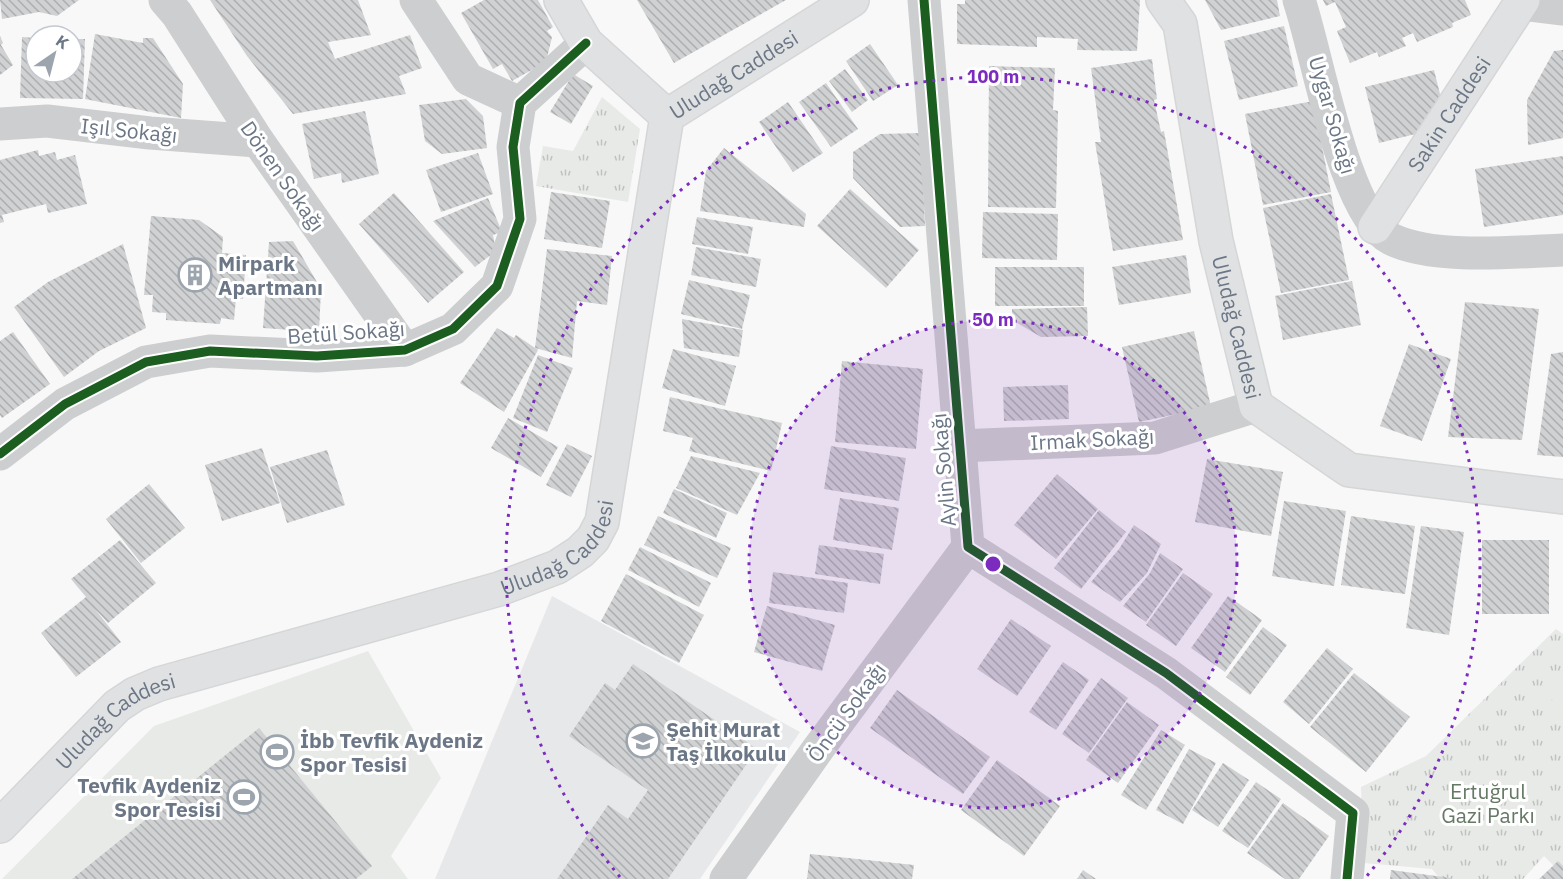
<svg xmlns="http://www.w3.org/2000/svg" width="1563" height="879" font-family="'IBM Plex Sans',sans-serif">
<defs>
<pattern id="grass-tufts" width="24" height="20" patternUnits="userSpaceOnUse" patternTransform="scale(1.5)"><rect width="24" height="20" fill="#e7eae6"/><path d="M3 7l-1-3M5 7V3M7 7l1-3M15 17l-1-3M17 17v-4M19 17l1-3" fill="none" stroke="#bfc2c0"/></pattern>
<pattern id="building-back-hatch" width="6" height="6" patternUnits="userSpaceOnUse" patternTransform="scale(1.5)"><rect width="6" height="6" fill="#d0d1d2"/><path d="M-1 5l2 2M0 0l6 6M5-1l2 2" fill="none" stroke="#adaeb0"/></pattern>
</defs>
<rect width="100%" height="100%" fill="#f8f8f8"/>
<path fill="#e7e8e9" d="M552 596 800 732 700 879H435Z"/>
<g fill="url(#grass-tufts)">
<path d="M602 97 640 129 628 202 536 186 543 146 573 151Z"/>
<path d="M1556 629 1563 634V875L1544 856 1523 879H1440L1432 869 1364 863 1361 787 1426 756Z"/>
</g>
<g fill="#e7eae6">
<path d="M368 651 441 778 391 856 408 879H2L154 726Z"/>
<path d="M1563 672V708L1546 696Z"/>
</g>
<g fill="url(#building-back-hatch)">
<path d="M0 0H79L57 16 39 12 2 19Z"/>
<path d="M210 0H358L371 35 328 42 335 59 410 35 422 68 399 76 406 94 293 114 247 56Z"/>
<path d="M484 0H538L553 27 547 31 552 37 546 62 512 81 502 64 493 69 461 13Z"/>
<path d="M637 0H786L674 63Z"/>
<path d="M965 0H1140L1137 51 1077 50 1078 39 1037 37V47L957 44V4H965Z"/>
<path d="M1205 0H1277L1280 16 1221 30Z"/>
<path d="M1323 0H1465L1471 15 1452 23 1453 27 1417 42 1413 33 1402 38 1406 46 1379 57 1377 52 1350 63 1337 31 1346 27 1335 2 1326 6Z"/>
<path d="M1284 26 1298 86 1239 100 1224 41Z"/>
<path d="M95 34 143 43V38H153L183 84 181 118 85 99Z"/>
<path d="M0 36 3 43 1 45 13 65 0 75Z"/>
<path d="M22 37 36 38V72H72V39H85L83 99 20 98Z"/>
<path d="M870 44 898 85 873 101 846 61Z"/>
<path d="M1563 50V138L1528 145 1527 100 1554 51Z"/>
<path d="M1152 59 1157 99 1154 100 1161 132 1164 131 1183 240 1113 251 1095 142H1101L1091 68Z"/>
<path d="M989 66 1055 68 1053 110 1058 111 1056 208 988 207Z"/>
<path d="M845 69 868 100 852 112 829 81Z"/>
<path d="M1434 70 1448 126 1379 143 1365 87Z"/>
<path d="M573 74 593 86 571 124 550 112Z"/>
<path d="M826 83 858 129 831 147 799 102Z"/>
<path d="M466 99 483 116 487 148 442 154 425 141 419 105Z"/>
<path d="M1313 101 1331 192 1263 205 1245 114Z"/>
<path d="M788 102 823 153 793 172 759 122Z"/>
<path d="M365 111 379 174 342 183 341 173 314 179 302 124Z"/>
<path d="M921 133 925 226 900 227 853 178V152L880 134Z"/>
<path d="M724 148 806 214 804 227 700 211 706 171Z"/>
<path d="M38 150 39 156 55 152 57 160 75 155 87 204 48 213 46 204 2 215 4 222 0 223V160Z"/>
<path d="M478 153 493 194 441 212 426 170Z"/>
<path d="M1563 156V215L1484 227 1475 169Z"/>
<path d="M850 189 919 250 886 288 817 226Z"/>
<path d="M551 192 610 201 602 248 544 239Z"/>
<path d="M394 193 464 272 428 303 359 224Z"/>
<path d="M1331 194 1349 280 1281 293 1263 208Z"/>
<path d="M488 198 502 232 493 235 496 251 475 267 433 221Z"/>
<path d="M983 212 1058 214 1057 260 982 258Z"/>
<path d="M151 216 199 220 223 237 222 253 246 255 243 299 236 298 234 320 221 318 220 324 166 320V313L152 312 153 295H144Z"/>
<path d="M697 217 753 227 748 254 692 244Z"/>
<path d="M293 241 321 289 319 332 263 328 269 242Z"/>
<path d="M123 244 146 328 99 351 64 377 14 307 48 282Z"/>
<path d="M696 247 761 259 756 287 691 275Z"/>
<path d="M547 249 612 256 607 305 577 301 572 358 535 348Z"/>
<path d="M1186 255 1191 293 1119 305 1112 267Z"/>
<rect x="995" y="267" width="89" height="39"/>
<path d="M689 280 750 295 742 329 681 314Z"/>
<path d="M1352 281 1361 325 1283 340 1275 296Z"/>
<path d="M1465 302 1539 309 1522 440 1448 437Z"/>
<path d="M1087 307 1088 336 1041 337 1012 320V309Z"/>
<path d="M682 319 743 330 739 357 684 348Z"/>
<path d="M497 328 514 338 516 335 538 350 504 412 460 383Z"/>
<path d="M1194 331 1211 407 1139 422 1122 347Z"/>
<path d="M13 332 50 384 2 418 0 415V341Z"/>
<path d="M1409 344 1451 359 1422 441 1380 426Z"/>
<path d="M673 349 736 366 725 406 662 388Z"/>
<path d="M1563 352V457L1537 455 1551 354Z"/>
<path d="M538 355 573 368 547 432 513 418Z"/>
<path d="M842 361 923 369 916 449 835 442Z"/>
<path d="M1068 385 1069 419 1004 421 1003 387Z"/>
<path d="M670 397 782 423 771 471 689 451 693 438 663 431Z"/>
<path d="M508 418 558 447 541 477 491 448Z"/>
<path d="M567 444 592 456 571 497 546 485Z"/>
<path d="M831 446 906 458 899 501 824 489Z"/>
<path d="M262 448 280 503 222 521 205 465Z"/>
<path d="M327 450 345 505 287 523 270 467Z"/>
<path d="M691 456 760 473 737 515 676 488Z"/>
<path d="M1207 459 1283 472 1271 536 1195 522Z"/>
<path d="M1057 474 1098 509 1056 559 1014 525Z"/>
<path d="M149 484 185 528 141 563 106 519Z"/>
<path d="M674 489 727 513 716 538 663 513Z"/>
<path d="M840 498 899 508 892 550 833 540Z"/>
<path d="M1284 501 1346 511 1334 586 1272 576Z"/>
<path d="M1099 510 1126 532 1081 589 1054 568Z"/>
<path d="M658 516 731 548 717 578 644 545Z"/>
<path d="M1351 516 1415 526 1405 594 1341 585Z"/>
<path d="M1134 525 1161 544 1147 573 1120 602 1091 582 1119 549Z"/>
<path d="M1421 526 1464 532 1449 635 1406 628Z"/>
<path d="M120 540 156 583 108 623 95 609 121 642 76 677 41 633 86 597 71 579Z"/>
<rect x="1482" y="540" width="67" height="74"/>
<path d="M819 545 884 554 880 584 815 574Z"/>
<path d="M640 547 711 583 699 607 628 570Z"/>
<path d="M1160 553 1183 569 1146 622 1123 606 1150 573Z"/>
<path d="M773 572 848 583 844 613 769 603Z"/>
<path d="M1183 573 1213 594 1176 646 1146 625Z"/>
<path d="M626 574 704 615 679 663 601 621Z"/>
<path d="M1228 596 1262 620 1225 672 1191 648Z"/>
<path d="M767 606 835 625 822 671 754 652Z"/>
<path d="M1011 619 1051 646 1017 696 977 669Z"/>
<path d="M1263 627 1287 645 1250 695 1226 677Z"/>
<path d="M1327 648 1353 669 1309 724 1283 702Z"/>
<path d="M1063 662 1089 680 1056 730 1029 712Z"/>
<path d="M633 664 757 749 668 879H557L608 805 628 819 648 790 569 736 605 683 615 690Z"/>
<path d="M1354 673 1410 717 1366 772 1310 727Z"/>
<path d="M1101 678 1128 698 1089 753 1062 734Z"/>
<path d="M897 690 990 757 963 794 870 728Z"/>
<path d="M1127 702 1159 725 1118 783 1086 760Z"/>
<path d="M259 728 372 866 356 879H72Z"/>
<path d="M1161 730 1185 745 1146 810 1121 795Z"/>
<path d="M1189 749 1216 763 1183 824 1156 810Z"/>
<path d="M997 760 1060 806 1024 856 961 810Z"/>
<path d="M1223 763 1249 780 1218 827 1192 810Z"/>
<path d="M1256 782 1281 799 1248 848 1222 831Z"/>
<path d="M1283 803 1329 836 1299 879H1285L1247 853Z"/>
<path d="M810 854 914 865 912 879H807Z"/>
<path d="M1558 861 1563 866V879H1539Z"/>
<path d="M1083 870 1096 879H1077Z"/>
<path d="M1391 870 1451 878V879H1390Z"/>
</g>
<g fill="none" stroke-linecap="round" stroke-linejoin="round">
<g stroke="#d5d6d7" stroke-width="36">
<g id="secondary">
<path d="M561 0 586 43 667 116"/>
<path id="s1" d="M1163 0 1180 24 1216 241 1256 406 1349 470 1563 497"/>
<path id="s2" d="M1375 227 1523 0"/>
<path id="s3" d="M0 826 117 706 135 694 159 684 499 589 557 567 580 552 593 539 602 522 667 116 852 0"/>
</g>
</g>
<g stroke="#cdcecf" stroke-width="33">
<path d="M165 0 177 14 258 141 405 350"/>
<path d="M416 0 468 79 520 103"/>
<path d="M924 0 968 547 1166 673 1353 813 1347 879"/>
<path d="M1299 0C1317 52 1344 216 1391 239 1434 260 1515 252 1563 250"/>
<path d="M1520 4 1563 9"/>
<path d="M0 124 47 121 150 133 258 141"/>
<path d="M959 446 1155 438 1256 406"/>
<path d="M0 454 65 404 146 362 210 351 317 356 405 350 453 329 497 286 520 219 513 147 520 103 586 43"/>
<path d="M726 879 818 749 968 547"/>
</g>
<use href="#secondary" stroke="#e0e1e2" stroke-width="33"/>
<g stroke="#fff" stroke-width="13">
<g id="cycleway">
<path d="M924 0 968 547 1166 673 1353 813 1347 879"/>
<path d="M0 454 65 404 146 362 210 351 317 356 405 350 453 329 497 286 520 219 513 147 520 103 586 43"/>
</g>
</g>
<use href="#cycleway" stroke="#1b5e20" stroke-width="9"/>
</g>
<circle cx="993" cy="564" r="244" fill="#7b2cbf" fill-opacity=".12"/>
<g fill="none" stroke="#7b2cbf" stroke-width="3" stroke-dasharray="3 6">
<circle cx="993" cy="564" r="244"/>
<path d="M620 877A487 487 0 1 1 1366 877"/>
</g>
<defs>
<g id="building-ring" transform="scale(1.725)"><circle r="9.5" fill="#fff" stroke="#9ca4ae" stroke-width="1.5"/><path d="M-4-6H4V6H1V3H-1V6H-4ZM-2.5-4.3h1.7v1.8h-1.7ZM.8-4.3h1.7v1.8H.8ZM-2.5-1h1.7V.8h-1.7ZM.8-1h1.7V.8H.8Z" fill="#9ca4ae"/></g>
<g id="school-ring" transform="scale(1.725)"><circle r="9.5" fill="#fff" stroke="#9ca4ae" stroke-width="1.5"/><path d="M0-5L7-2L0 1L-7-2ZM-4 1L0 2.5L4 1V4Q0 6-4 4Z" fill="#9ca4ae"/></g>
<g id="stadium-ring" transform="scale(1.725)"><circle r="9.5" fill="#fff" stroke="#9ca4ae" stroke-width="1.5"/><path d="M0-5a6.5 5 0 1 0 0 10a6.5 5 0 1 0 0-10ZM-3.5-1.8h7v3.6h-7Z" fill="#9ca4ae"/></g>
</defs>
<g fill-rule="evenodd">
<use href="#building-ring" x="195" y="275"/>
<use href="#school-ring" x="643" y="741"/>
<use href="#stadium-ring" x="277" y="752"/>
<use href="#stadium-ring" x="244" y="797"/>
</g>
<g text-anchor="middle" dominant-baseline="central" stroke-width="6" stroke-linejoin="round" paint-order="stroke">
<g font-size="21" fill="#6b7786" stroke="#fff">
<text stroke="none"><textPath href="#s3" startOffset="1185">Uludağ Caddesi</textPath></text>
<text stroke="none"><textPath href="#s2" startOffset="135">Sakin Caddesi</textPath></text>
<text transform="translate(1333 115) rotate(74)">Uygar Sokağı</text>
<text transform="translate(129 130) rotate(6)">Işıl Sokağı</text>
<text transform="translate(283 176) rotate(55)">Dönen Sokağı</text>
<text stroke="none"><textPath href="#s1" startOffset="338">Uludağ Caddesi</textPath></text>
<text transform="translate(346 332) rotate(-4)">Betül Sokağı</text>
<text transform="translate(1092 439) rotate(-3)">Irmak Sokağı</text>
<text transform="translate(943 470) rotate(-95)">Aylin Sokağı</text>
<text stroke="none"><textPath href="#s3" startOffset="644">Uludağ Caddesi</textPath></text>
<text transform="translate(846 712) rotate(-54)">Öncü Sokağı</text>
<text stroke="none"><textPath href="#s3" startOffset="158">Uludağ Caddesi</textPath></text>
</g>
<g font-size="21" font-weight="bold" fill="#6b7786" stroke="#fff" text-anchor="start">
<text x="218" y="263">Mirpark<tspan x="218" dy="24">Apartmanı</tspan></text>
<text x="666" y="729">Şehit Murat<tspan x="666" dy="24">Taş İlkokulu</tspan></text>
<text x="300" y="740">İbb Tevfik Aydeniz<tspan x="300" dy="24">Spor Tesisi</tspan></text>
<text x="221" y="785" text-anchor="end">Tevfik Aydeniz<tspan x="221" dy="24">Spor Tesisi</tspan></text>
</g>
<g font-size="21" fill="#667965" stroke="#fff">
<text x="1488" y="791">Ertuğrul<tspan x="1488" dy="24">Gazi Parkı</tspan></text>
</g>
</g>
<circle cx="993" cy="564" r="9" fill="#7b2cbf" stroke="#fff" stroke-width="3"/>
<g font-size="18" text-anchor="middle" font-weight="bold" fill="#7b2cbf" stroke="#fff" stroke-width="6" stroke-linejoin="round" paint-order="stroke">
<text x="993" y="83">100 m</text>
<text x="993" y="326">50 m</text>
</g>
<g transform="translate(54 54) rotate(35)"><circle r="28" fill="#ffffff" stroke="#c4c9cf" stroke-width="1.5"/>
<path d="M0-4.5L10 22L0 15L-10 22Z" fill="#9ca4ae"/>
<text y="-9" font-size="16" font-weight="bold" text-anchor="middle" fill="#6b7786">K</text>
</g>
</svg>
